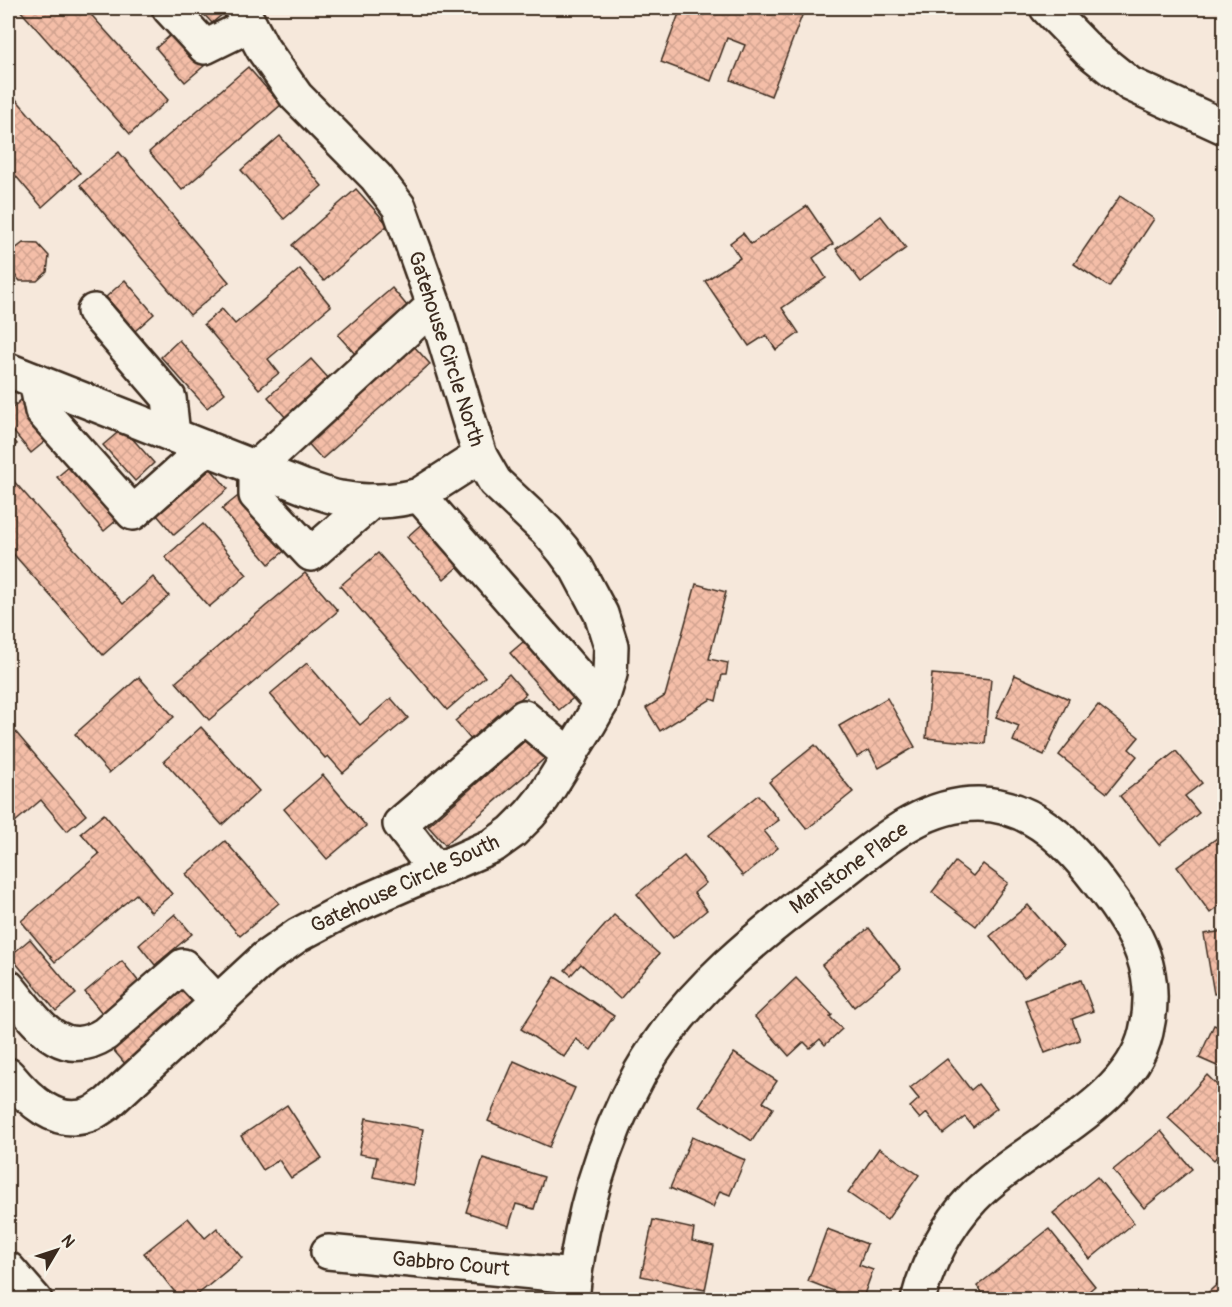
<svg xmlns="http://www.w3.org/2000/svg" width="1232" height="1307" font-family="Pangolin,sans-serif">
<defs>
<pattern id="building-cross-hatch" width="8" height="8" patternUnits="userSpaceOnUse" patternTransform="scale(1.5)"><rect width="8" height="8" fill="#f4bea8"/><path d="M0 0l8 8M0 8l8-8" fill="none" stroke="#d2a390"/></pattern>
</defs>
<rect width="100%" height="100%" fill="#f6e8db"/>
<filter id="ink" filterUnits="userSpaceOnUse"><feTurbulence type="fractalNoise" baseFrequency=".0167" numOctaves="2"/><feDisplacementMap in="SourceGraphic" scale="12" xChannelSelector="R" yChannelSelector="G"/><feConvolveMatrix kernelMatrix="1 2 1 2 8 2 1 2 1" color-interpolation-filters="sRGB"/></filter>
<g filter="url(#ink)">
<g fill="url(#building-cross-hatch)" stroke="#3b2a1e" stroke-width="1.5">
<path d="M18 8H85L168 100 130 134Z"/>
<path d="M198 8H230L212 23Z"/>
<path d="M681 8H790L803 13 771 96 731 80 745 45 727 38 711 81 661 62Z"/>
<path d="M174 32 204 66 185 82 156 48Z"/>
<path d="M248 67 281 105 182 190 149 152Z"/>
<path d="M8 90 80 173 42 207 9 168 10 167 8 164Z"/>
<path d="M280 136 322 186 284 219 241 170Z"/>
<path d="M119 152 229 282 190 315 80 185Z"/>
<path d="M356 189 388 225 324 281 292 245Z"/>
<path d="M1120 196 1154 219 1109 287 1074 264Z"/>
<path d="M807 206 833 244 813 258 826 278 782 308 799 333 776 350 766 335 749 346 705 281 740 258 730 243 743 233 751 244Z"/>
<path d="M881 216 906 248 861 282 836 249Z"/>
<path d="M23 243 38 244 49 256 47 272 37 281H20L9 268 10 253Z"/>
<path d="M300 269 331 306 268 359 279 373 259 389 204 324 222 309 235 324Z"/>
<path d="M125 280 154 314 135 331 106 297Z"/>
<path d="M392 288 408 307 355 354 338 335Z"/>
<path d="M179 340 225 393 207 408 161 357Z"/>
<path d="M412 344 430 364 322 459 305 440Z"/>
<path d="M311 359 330 380 286 418 268 397Z"/>
<path d="M22 399 53 435 31 453 8 425V412Z"/>
<path d="M123 428 154 463 135 481 103 445Z"/>
<path d="M8 433 17 444 8 452Z"/>
<path d="M76 461 123 515 104 531 57 477Z"/>
<path d="M211 469 228 489 174 535 157 515Z"/>
<path d="M11 478 123 604 153 577 169 596 103 655 8 548V482Z"/>
<path d="M242 493 289 547 269 564 222 509Z"/>
<path d="M427 519 464 561 444 579 407 537Z"/>
<path d="M203 524 247 575 209 607 165 557Z"/>
<path d="M378 553 485 677 447 710 340 586Z"/>
<path d="M305 573 338 611 209 720 176 682Z"/>
<path d="M696 584 726 592 709 659 728 663 726 675H722L716 701 711 699 660 731 646 708 665 696Z"/>
<path d="M529 637 578 694 559 710 510 653Z"/>
<path d="M307 663 360 725 391 698 408 718 343 773 328 756 325 758 270 694Z"/>
<path d="M509 674 526 694 472 741 455 721Z"/>
<path d="M932 674 991 679 985 744 926 738Z"/>
<path d="M1015 675 1069 699 1044 755 1013 741 1019 726 996 717Z"/>
<path d="M139 677 174 717 109 773 75 734Z"/>
<path d="M887 698 915 747 879 768 869 750 857 757 839 726Z"/>
<path d="M1098 705 1139 737 1129 749 1137 756 1107 793 1059 755Z"/>
<path d="M8 723 86 815 67 831 41 800 8 828Z"/>
<path d="M201 727 259 791 222 825 164 761Z"/>
<path d="M535 732 552 752 445 845 428 826Z"/>
<path d="M815 745 853 792 807 829 769 782Z"/>
<path d="M1176 751 1202 783 1185 796 1199 813 1159 845 1120 796Z"/>
<path d="M323 775 366 826 327 859 284 809Z"/>
<path d="M758 795 779 820 764 831 778 848 743 876 709 835Z"/>
<path d="M104 814 172 894 151 912 136 894 55 962 21 921 99 854 81 833Z"/>
<path d="M1224 833V902L1210 913 1177 867Z"/>
<path d="M225 841 279 903 240 936 186 874Z"/>
<path d="M684 856 706 883 694 893 707 910 673 938 637 894Z"/>
<path d="M955 862 973 876 983 864 1008 883 976 926 932 892Z"/>
<path d="M1028 905 1063 946 1024 978 990 936Z"/>
<path d="M175 914 192 934 155 965 139 945Z"/>
<path d="M614 915 659 954 620 999 581 964 571 975 565 970Z"/>
<path d="M869 928 901 969 854 1007 822 965Z"/>
<path d="M1224 931V993L1214 994 1204 934Z"/>
<path d="M30 939 76 994 56 1011 10 956Z"/>
<path d="M122 961 139 982 102 1013 85 992Z"/>
<path d="M555 977 614 1016 591 1050 576 1039 564 1057 521 1029Z"/>
<path d="M796 978 832 1015 830 1017 842 1029 825 1045 820 1039 810 1048 804 1042 789 1056 755 1017Z"/>
<path d="M1081 980 1093 1011 1072 1019 1080 1040 1045 1053 1025 1000Z"/>
<path d="M182 984 199 1004 127 1066 110 1046Z"/>
<path d="M1214 1025 1224 1029V1069L1199 1058Z"/>
<path d="M734 1053 777 1081 763 1102 773 1108 752 1141 699 1106Z"/>
<path d="M947 1059 971 1090 978 1084 997 1108 973 1127 965 1117 943 1134 927 1113 920 1119 910 1107 919 1099 910 1088Z"/>
<path d="M514 1061 575 1088 549 1147 488 1121Z"/>
<path d="M1207 1075 1224 1092V1148L1214 1160 1168 1118Z"/>
<path d="M287 1105 322 1158 291 1178 279 1160 263 1170 241 1136Z"/>
<path d="M366 1118 423 1129 413 1185 373 1177 377 1157 359 1154Z"/>
<path d="M1161 1131 1192 1169 1144 1208 1113 1170Z"/>
<path d="M692 1137 745 1160 730 1195 720 1191 713 1207 670 1188Z"/>
<path d="M879 1148 919 1175 887 1220 848 1193Z"/>
<path d="M483 1158 544 1177 534 1209 516 1204 509 1226 466 1212Z"/>
<path d="M1097 1177 1134 1223 1090 1259 1053 1213Z"/>
<path d="M188 1218 205 1238 217 1228 242 1258 191 1300H181L144 1253Z"/>
<path d="M653 1220 694 1229 692 1241 714 1246 705 1290 641 1276Z"/>
<path d="M827 1229 867 1244 859 1265 873 1270 862 1300H857L808 1281Z"/>
<path d="M1049 1229 1095 1286 1078 1300H988L977 1286Z"/>
<path d="M1224 1278V1300H1200Z"/>
</g>
<g fill="none" stroke-linecap="round" stroke-linejoin="round">
<g stroke="#3b2a1e" stroke-width="38">
<g id="minor">
<path d="M169 8 205 47 250 25"/>
<path d="M1047 8 1089 51 1130 84 1224 127"/>
<path d="M94 311 169 398 173 435"/>
<path d="M8 370 304 487C316 491 328 496 340 498 365 503 395 502 419 495L480 456 434 305 399 207 376 177 296 96 263 49 241 8"/>
<path d="M36 381 42 411 133 513 206 448"/>
<path d="M419 495 601 703"/>
<path d="M372 501 311 554 256 495V468L434 305"/>
<path d="M436 871 400 824 524 717 570 756"/>
<path d="M8 987C35 1019 59 1063 105 1034L183 966 217 1002"/>
<path d="M8 1075C27 1098 57 1129 91 1114 97 1111 102 1107 107 1104L265 958 298 935 345 910 494 845 512 832 530 814 543 798 589 724 601 703 610 674 611 646 601 614 577 569 563 550 547 531 495 482 480 456"/>
<path d="M328 1252 574 1276"/>
<path d="M572 1300C579 1221 602 1142 640 1073 687 990 762 933 836 877 879 844 921 804 978 804 1034 804 1073 847 1103 888 1138 934 1160 971 1146 1032 1130 1105 1021 1147 973 1198 947 1225 927 1264 918 1300"/>
</g>
</g>
<g stroke="#3b2a1e" stroke-width="38">
<path id="major" d="M8 1269 35 1300"/>
</g>
<use href="#minor" stroke="#f7f3e8" stroke-width="33"/>
<use href="#major" stroke="#f7f3e8" stroke-width="33"/>
</g>
</g>
<g text-anchor="middle" dominant-baseline="central" stroke-width="5" stroke-linejoin="round" paint-order="stroke">
<g font-size="21" fill="#3b2a1e" stroke="#f7f3e8">
<text transform="translate(446 349) rotate(72)">Gatehouse Circle North</text>
<text transform="translate(849 868) rotate(-36)">Marlstone Place</text>
<text transform="translate(405 884) rotate(-25)">Gatehouse Circle South</text>
<text transform="translate(451 1264) rotate(5)">Gabbro Court</text>
</g>
</g>
<rect width="1232" height="1307" fill="none" stroke="#f7f3e8" stroke-width="30"/>
<rect x="15" y="15" width="1202" height="1277" fill="none" stroke="#3b2a1e" stroke-width="2" filter="url(#ink)"/>
<g transform="translate(57 1250) rotate(51)" stroke="#f7f3e8" stroke-width="4.5" paint-order="stroke">
<path d="M0-4.5L10 22L0 15L-10 22Z" fill="#3b2a1e"/>
<text y="-9" font-size="16" font-weight="bold" text-anchor="middle" fill="#3b2a1e">N</text>
</g>
</svg>
